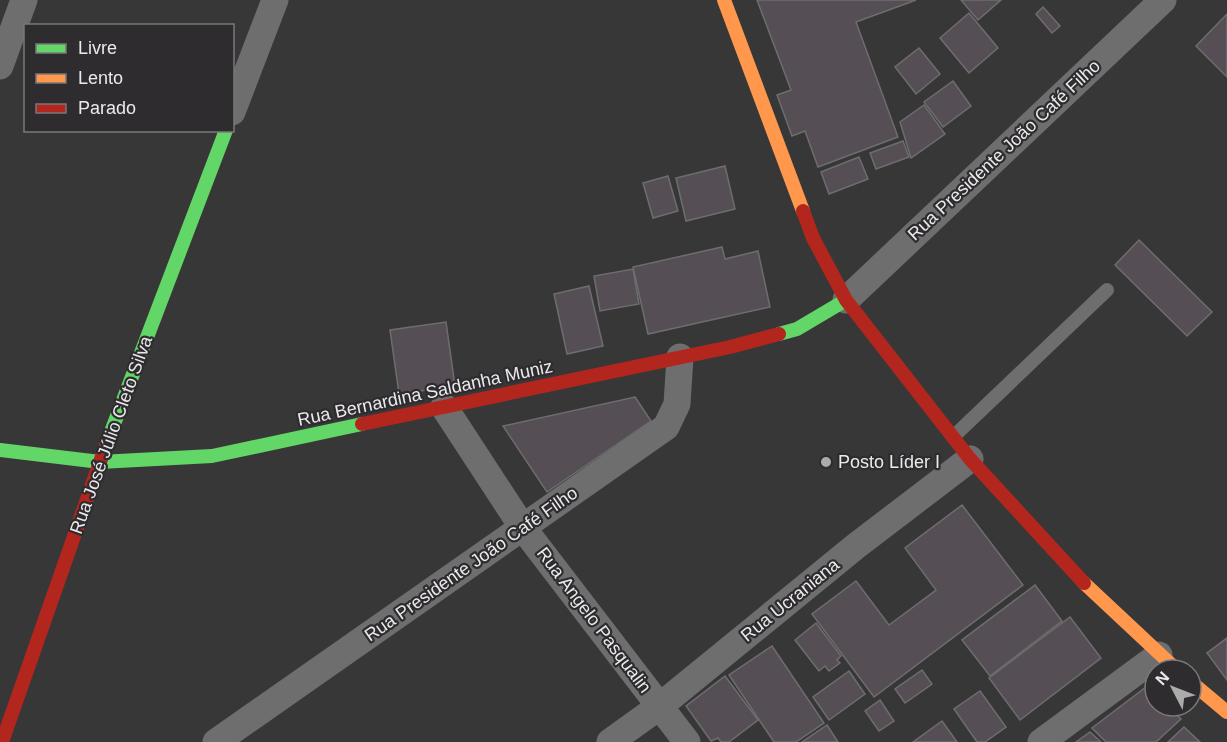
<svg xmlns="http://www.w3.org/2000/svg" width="1227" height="742" font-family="Helvetica,sans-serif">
<rect width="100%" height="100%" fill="#383738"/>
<g fill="#554f55" stroke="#6e6d6e" stroke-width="1.5">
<path d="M757 0H916L856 22 898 137 818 167 805 131 792 136 777 95 791 90Z"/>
<path d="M961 0H1001L978 20Z"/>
<path d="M1043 7 1060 26 1052 33 1036 14Z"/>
<path d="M969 13 998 48 969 73 940 38Z"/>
<path d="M1227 14V77L1196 46Z"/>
<path d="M919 48 940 74 916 94 895 67Z"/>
<path d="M953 81 971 106 943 127 924 102Z"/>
<path d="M924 105 945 134 911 158 900 122Z"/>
<path d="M903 141 909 157 876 169 870 153Z"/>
<path d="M859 157 868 179 829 194 821 172Z"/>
<path d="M725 166 735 209 686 221 676 178Z"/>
<path d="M668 176 678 211 653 218 643 183Z"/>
<path d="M1139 240 1212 312 1187 336 1115 265Z"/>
<path d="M722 247 725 259 758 251 770 307 648 334 633 267Z"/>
<path d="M633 269 639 304 600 311 594 276Z"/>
<path d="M589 286 603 346 567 354 554 294Z"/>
<path d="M446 322 455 386 399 394 390 330Z"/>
<path d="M635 397 651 421 547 492 503 426Z"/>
<path d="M962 505 1023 585 874 697 812 614 856 581 889 625 936 590 905 548Z"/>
<path d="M1035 585 1062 621 990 676 962 640Z"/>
<path d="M1070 617 1101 658 1020 720 989 678Z"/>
<path d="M816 623 841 656 837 660 840 663 829 671 825 666 819 671 795 640Z"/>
<path d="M1227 638V680L1207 653Z"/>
<path d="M772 646 824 723 796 742H774L729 675Z"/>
<path d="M922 670 932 684 905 703 895 689Z"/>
<path d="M849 671 865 694 829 720 813 697Z"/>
<path d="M725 676 758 720 729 742H721L718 738 711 741 686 706Z"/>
<path d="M1146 687 1155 695V706H1167L1181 719 1156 742H1106L1092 728Z"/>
<path d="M980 691 1006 727 985 742H977L954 709Z"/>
<path d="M880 700 894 721 879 731 865 711Z"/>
<path d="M942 721 957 742H913Z"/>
<path d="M827 725 838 742H802Z"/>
<path d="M1184 727 1200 742H1168Z"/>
<path d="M1090 732 1101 742H1076Z"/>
</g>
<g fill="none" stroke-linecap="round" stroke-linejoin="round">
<path stroke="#6f6e6e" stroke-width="14" d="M953 437 1107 290"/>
<g stroke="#6f6e6e" stroke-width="27">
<path d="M0 66 24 0"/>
<path d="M232 112 275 0"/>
<path d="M846 300 1163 0"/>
<path d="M444 407 523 528 687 742"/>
<path d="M216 742 666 427 677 404 680 357"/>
<path d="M610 742 660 706 856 546 970 459"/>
<path d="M1041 742 1159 655"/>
</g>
<g stroke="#63d668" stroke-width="14">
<path d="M779 334 797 329 846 300"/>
<path d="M106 445 226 130"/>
<path d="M0 450 100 462 212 456 362 424"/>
</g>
<g stroke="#ff974d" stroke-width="14">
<path d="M724 0 803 211"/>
<path d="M1084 583 1177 670"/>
<path d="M1191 682 1227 712"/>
</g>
<g stroke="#b3261e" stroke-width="14">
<path d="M803 211 813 238 846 300 970 459 1084 583"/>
<path d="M362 424 730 347 779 334"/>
<path d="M2 742 106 445"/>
</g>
</g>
<circle fill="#acabac" stroke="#2e2c2f" stroke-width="2" cx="826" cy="462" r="6"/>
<g text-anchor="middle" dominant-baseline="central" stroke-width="4.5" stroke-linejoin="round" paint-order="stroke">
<g font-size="18" fill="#eae9eb" stroke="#2e2c2f">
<text transform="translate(1004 150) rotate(-43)">Rua Presidente João Café Filho</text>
<text transform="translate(425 393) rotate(-12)">Rua Bernardina Saldanha Muniz</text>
<text transform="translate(111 435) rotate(-70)">Rua José Júlio Cleto Silva</text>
<text transform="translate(471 564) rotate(-35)">Rua Presidente João Café Filho</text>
<text transform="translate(790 600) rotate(-39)">Rua Ucraniana</text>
<text transform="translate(594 620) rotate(53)">Rua Angelo Pasqualin</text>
</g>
<g font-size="18" fill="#eae9eb" stroke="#2e2c2f" text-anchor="start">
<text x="838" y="462">Posto Líder I</text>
</g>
</g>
<rect x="24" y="24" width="210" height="108" fill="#2e2c2f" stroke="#79787a" stroke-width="1.5"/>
<rect x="36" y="44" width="30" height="9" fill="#63d668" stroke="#79787a" stroke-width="1.5"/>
<text x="78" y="54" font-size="18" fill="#eae9eb">Livre</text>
<rect x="36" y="74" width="30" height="9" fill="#ff974d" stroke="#79787a" stroke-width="1.5"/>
<text x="78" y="84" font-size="18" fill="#eae9eb">Lento</text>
<rect x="36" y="104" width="30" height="9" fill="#b3261e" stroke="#79787a" stroke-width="1.5"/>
<text x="78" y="114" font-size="18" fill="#eae9eb">Parado</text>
<g transform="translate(1173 688) rotate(312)"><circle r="28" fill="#2e2c2f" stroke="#79787a" stroke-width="1.5"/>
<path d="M0-4.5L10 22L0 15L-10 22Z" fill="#acabac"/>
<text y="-9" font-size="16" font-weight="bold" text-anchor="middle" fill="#eae9eb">N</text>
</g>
</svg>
